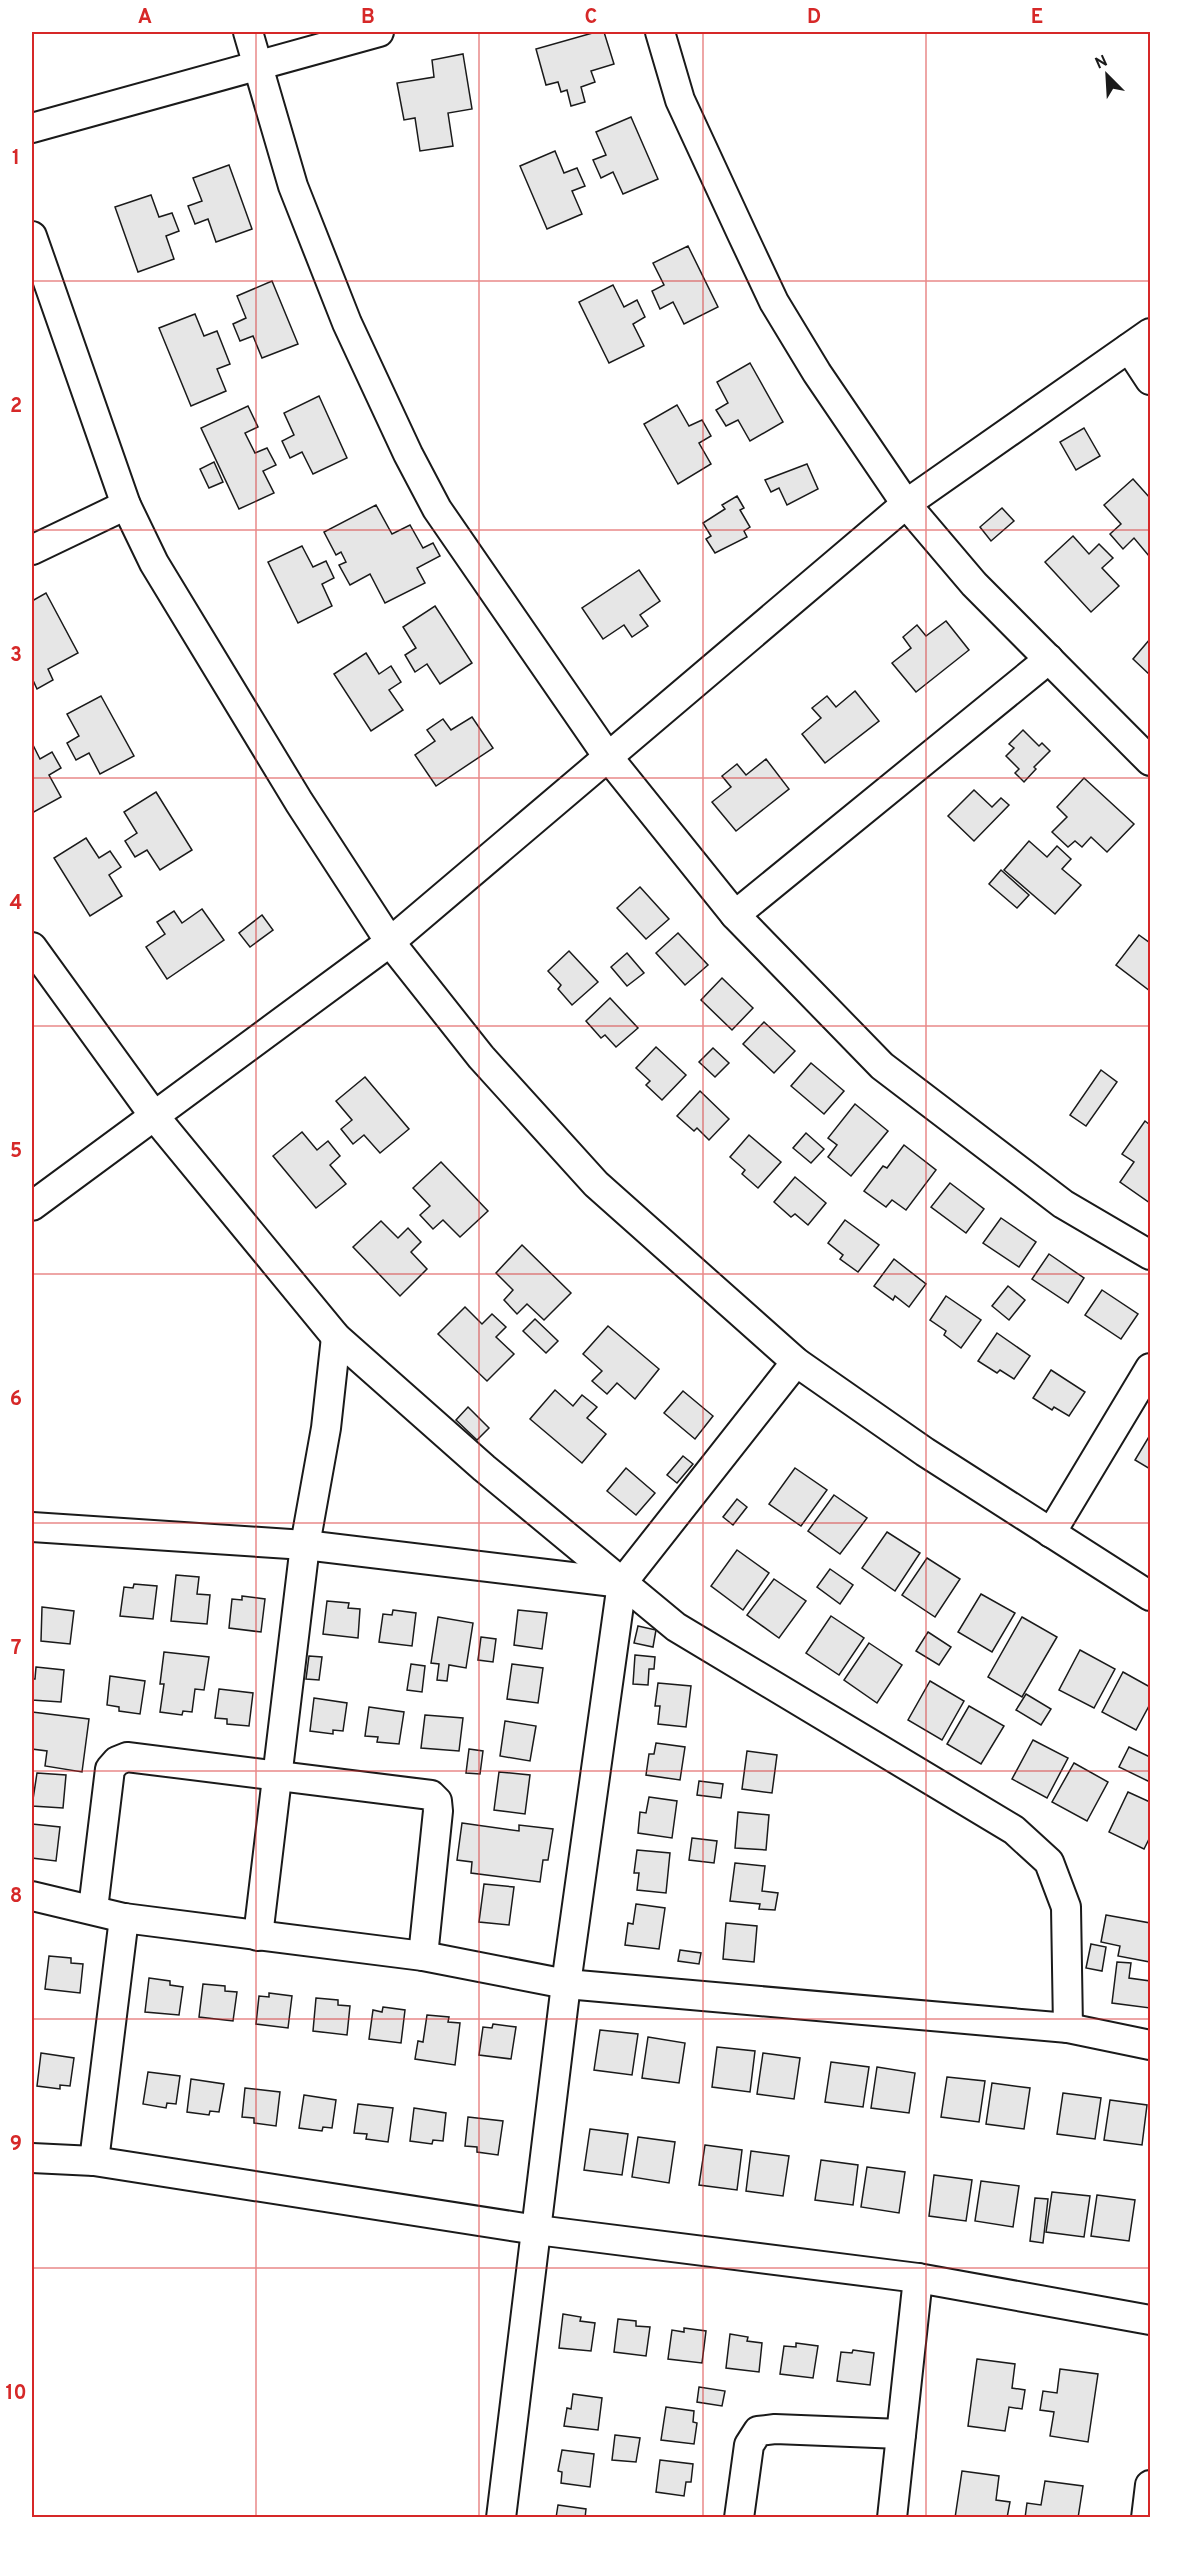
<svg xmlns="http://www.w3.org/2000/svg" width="1182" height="2549" font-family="Overpass,sans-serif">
<rect width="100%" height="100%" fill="#fff"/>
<g fill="#e6e6e6" stroke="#1a1a1a" stroke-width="1.5">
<path d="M596 32H604L614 64 591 71 595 82 581 87 585 102 571 106 567 90 561 92 558 82 546 85 536 49Z"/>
<path d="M463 54 472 109 448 113 453 146 420 151 415 118 404 120 397 83 434 77 432 60Z"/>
<path d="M631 117 658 179 623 194 613 172 601 178 593 160 606 155 596 132Z"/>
<path d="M555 151 564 173 577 168 585 186 572 191 582 214 547 229 520 166Z"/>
<path d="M229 165 252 229 216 242 208 219 195 224 188 206 202 201 193 178Z"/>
<path d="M151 195 159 217 172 213 179 231 166 236 174 259 138 272 115 207Z"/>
<path d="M688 246 718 307 684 324 673 302 660 309 652 291 664 285 653 263Z"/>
<path d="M272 281 298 344 262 358 253 336 240 341 233 324 246 318 237 296Z"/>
<path d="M613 285 624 307 637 300 645 317 633 324 644 346 609 363 579 302Z"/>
<path d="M195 314 204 336 217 331 230 364 217 369 226 391 191 406 159 328Z"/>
<path d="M750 363 783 422 750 441 738 420 726 426 716 410 728 403 717 382Z"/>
<path d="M319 396 347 458 313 474 302 452 290 458 282 441 294 435 284 413Z"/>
<path d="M677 405 689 426 702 420 711 436 699 443 711 464 678 484 644 424Z"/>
<path d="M248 406 258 427 245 433 255 453 267 448 276 465 263 471 274 493 239 509 201 428Z"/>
<path d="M1084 428 1100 456 1076 470 1060 442Z"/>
<path d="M214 462 223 482 209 488 200 469Z"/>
<path d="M807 464 818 489 787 505 779 488 771 492 765 480Z"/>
<path d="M1133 479 1150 498 1149 556 1134 538 1123 549 1110 534 1121 524 1104 505Z"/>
<path d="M737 496 744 508 740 510 750 527 744 531 747 537 715 553 706 539 711 536 703 523 725 509 722 505Z"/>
<path d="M376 505 392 534 410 525 423 548 433 543 440 556 417 568 425 583 385 603 370 574 350 585 339 565 346 562 341 552 336 555 324 532Z"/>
<path d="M1002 508 1014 521 991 541 980 527Z"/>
<path d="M1073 536 1089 554 1099 544 1113 558 1102 568 1119 586 1091 612 1045 562Z"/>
<path d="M302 546 313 567 326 561 334 578 322 584 332 606 298 623 268 562Z"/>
<path d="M639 570 660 601 640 615 648 626 632 637 624 625 603 639 582 608Z"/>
<path d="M46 593 78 653 48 669 53 680 37 689 32 678V601Z"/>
<path d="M435 606 472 663 440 684 427 664 415 672 405 655 416 648 403 627Z"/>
<path d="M946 621 969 650 916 692 892 663 911 648 903 637 917 625 926 636Z"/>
<path d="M1150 639V675L1133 659Z"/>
<path d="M366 653 379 674 391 666 401 682 389 690 403 710 371 731 334 674Z"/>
<path d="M855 691 879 721 825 763 802 734 821 718 812 708 827 696 836 707Z"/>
<path d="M101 696 134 756 100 774 89 753 76 760 67 743 79 736 67 714Z"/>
<path d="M472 717 493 748 436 786 415 755 435 741 427 730 443 719 451 730Z"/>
<path d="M1023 730 1039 746 1042 743 1050 751 1034 767 1036 769 1024 782 1015 773 1019 769 1006 756 1014 748 1009 744Z"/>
<path d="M32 743 40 759 52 752 61 768 49 775 61 797 32 813Z"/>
<path d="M766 759 789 789 736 831 712 802 731 787 722 776 737 764 746 775Z"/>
<path d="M1084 778 1134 824 1107 852 1091 837 1082 847 1075 841 1068 847 1052 832 1067 817 1057 807Z"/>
<path d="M974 790 992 807 1001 798 1009 805 974 841 948 816Z"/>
<path d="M156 792 192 850 160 870 147 850 135 857 125 841 137 833 124 812Z"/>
<path d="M86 838 99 858 110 851 121 867 109 875 122 896 90 916 54 858Z"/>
<path d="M1029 841 1047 857 1057 846 1071 859 1062 869 1081 885 1055 914 1004 870Z"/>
<path d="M1001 870 1029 895 1017 908 989 884Z"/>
<path d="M640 887 669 919 646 939 617 908Z"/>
<path d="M202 909 224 940 167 979 146 947 165 934 157 922 174 911 182 923Z"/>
<path d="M262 915 273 930 250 947 239 933Z"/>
<path d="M678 933 708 965 685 985 656 953Z"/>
<path d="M1139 935 1150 943V991L1116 965Z"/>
<path d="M569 951 598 982 572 1005 558 989 561 985 548 971Z"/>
<path d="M627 953 644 973 627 986 611 967Z"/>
<path d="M722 978 753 1008 732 1030 701 1000Z"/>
<path d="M610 998 638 1028 616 1047 605 1035 601 1038 586 1021Z"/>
<path d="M764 1022 795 1051 774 1073 743 1044Z"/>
<path d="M656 1047 686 1075 662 1100 646 1085 650 1081 636 1068Z"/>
<path d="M713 1048 729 1063 715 1077 699 1062Z"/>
<path d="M811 1063 844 1091 824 1114 791 1086Z"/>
<path d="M1101 1070 1117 1082 1086 1126 1070 1115Z"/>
<path d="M365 1077 409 1129 380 1153 364 1135 353 1144 341 1129 352 1120 336 1101Z"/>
<path d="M700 1091 729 1119 709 1140 697 1128 694 1131 677 1116Z"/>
<path d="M855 1104 888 1131 851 1176 828 1157 837 1145 828 1138Z"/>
<path d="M1145 1121 1150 1125V1203L1120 1182 1134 1162 1122 1154Z"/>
<path d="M302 1132 317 1150 328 1141 340 1156 330 1165 346 1184 316 1208 273 1156Z"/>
<path d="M806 1133 824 1149 811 1163 793 1148Z"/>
<path d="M749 1135 781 1162 758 1188 742 1174 745 1170 730 1157Z"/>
<path d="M904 1145 936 1170 906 1210 892 1200 886 1207 864 1191 883 1166 887 1168Z"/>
<path d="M441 1162 488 1211 460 1237 443 1220 433 1229 420 1215 430 1206 413 1188Z"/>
<path d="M795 1177 826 1203 808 1225 795 1214 791 1217 774 1202Z"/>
<path d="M950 1183 984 1209 966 1233 931 1207Z"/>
<path d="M1001 1218 1036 1242 1019 1267 983 1243Z"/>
<path d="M845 1220 879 1245 858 1272 840 1259 843 1255 828 1243Z"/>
<path d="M381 1221 398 1238 408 1228 421 1242 411 1252 427 1269 400 1296 353 1247Z"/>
<path d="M522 1245 571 1293 544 1320 527 1304 517 1314 504 1300 513 1290 496 1273Z"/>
<path d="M1049 1254 1084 1278 1068 1303 1032 1279Z"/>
<path d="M894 1259 926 1284 909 1307 895 1296 893 1300 874 1286Z"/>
<path d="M1008 1286 1025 1300 1009 1320 992 1306Z"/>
<path d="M1102 1290 1138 1314 1121 1339 1085 1315Z"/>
<path d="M946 1296 981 1320 961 1348 944 1335 946 1331 930 1320Z"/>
<path d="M465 1307 482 1324 492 1314 506 1327 496 1337 514 1354 487 1381 438 1334Z"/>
<path d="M535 1319 558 1341 546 1353 523 1331Z"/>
<path d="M608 1326 659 1369 635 1399 617 1383 607 1394 592 1381 602 1371 583 1354Z"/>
<path d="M997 1333 1030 1356 1014 1379 1000 1370 997 1373 978 1361Z"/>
<path d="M1051 1370 1085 1392 1069 1416 1054 1407 1052 1410 1033 1398Z"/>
<path d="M555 1390 573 1406 582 1395 597 1407 587 1418 606 1434 582 1463 530 1419Z"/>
<path d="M683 1391 713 1416 695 1439 664 1413Z"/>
<path d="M468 1407 489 1428 477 1440 456 1420Z"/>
<path d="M1150 1435V1469L1135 1460Z"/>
<path d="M683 1456 693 1464 677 1483 667 1475Z"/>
<path d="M626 1468 655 1493 636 1515 607 1491Z"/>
<path d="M795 1468 827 1490 801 1526 769 1504Z"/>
<path d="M834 1495 867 1518 840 1554 808 1531Z"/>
<path d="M737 1499 747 1507 733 1525 723 1517Z"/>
<path d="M887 1532 920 1553 895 1591 862 1568Z"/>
<path d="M737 1550 769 1573 743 1610 711 1586Z"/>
<path d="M927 1558 960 1579 935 1617 902 1595Z"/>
<path d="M830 1569 853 1585 840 1604 817 1587Z"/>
<path d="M176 1575 199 1577 197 1594 210 1595 207 1624 171 1621Z"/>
<path d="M774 1579 806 1601 779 1638 747 1615Z"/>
<path d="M134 1584 157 1586 153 1619 120 1616 124 1587 133 1588Z"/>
<path d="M981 1594 1015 1613 992 1652 958 1632Z"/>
<path d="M242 1596 265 1599 261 1632 229 1628 232 1599 242 1600Z"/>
<path d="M327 1601 349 1603 348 1608 360 1609 358 1638 323 1634Z"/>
<path d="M42 1607 74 1611 70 1644 41 1641Z"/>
<path d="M393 1610 416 1613 412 1646 379 1642 383 1614 392 1615Z"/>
<path d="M518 1610 547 1613 542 1649 514 1645Z"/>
<path d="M831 1616 864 1638 839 1675 806 1653Z"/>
<path d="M438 1617 473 1623 466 1668 449 1665 447 1681 437 1680 439 1664 431 1663Z"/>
<path d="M1022 1617 1057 1637 1022 1697 988 1677Z"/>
<path d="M638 1626 656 1630 653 1647 634 1643Z"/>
<path d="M928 1632 951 1647 939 1665 916 1651Z"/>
<path d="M481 1637 496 1639 493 1662 478 1660Z"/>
<path d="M869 1643 902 1665 877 1703 844 1680Z"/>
<path d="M1080 1650 1115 1669 1094 1708 1059 1690Z"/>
<path d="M164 1652 209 1657 204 1690 195 1689 192 1712 183 1711 182 1715 160 1712 164 1684H160Z"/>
<path d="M635 1655 655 1657 654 1669H649L648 1685 633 1684Z"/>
<path d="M309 1656 322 1657 319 1680 306 1679Z"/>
<path d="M411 1664 425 1666 422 1692 407 1690Z"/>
<path d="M512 1664 543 1668 538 1703 507 1699Z"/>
<path d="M36 1667 64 1670 61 1702 32 1700V1679H35Z"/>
<path d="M1123 1672 1150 1687V1704L1136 1730 1102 1712Z"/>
<path d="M110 1676 145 1681 140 1714 119 1711V1707L107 1705Z"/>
<path d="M930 1681 964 1701 942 1740 908 1720Z"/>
<path d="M658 1683 691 1686 686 1727 658 1724 660 1706H655Z"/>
<path d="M219 1689 253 1693 249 1726 227 1724V1719L215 1718Z"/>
<path d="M1026 1694 1051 1709 1041 1725 1016 1710Z"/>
<path d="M314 1698 347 1703 343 1731 333 1730V1734L310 1731Z"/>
<path d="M969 1706 1004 1726 981 1764 947 1744Z"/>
<path d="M369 1707 404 1712 399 1744 377 1742 378 1737 365 1736Z"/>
<path d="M32 1712 89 1719 82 1772 45 1766 47 1751 32 1749Z"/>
<path d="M425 1715 463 1718 459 1751 421 1748Z"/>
<path d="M505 1721 536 1726 530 1761 500 1756Z"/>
<path d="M1033 1740 1068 1758 1047 1798 1012 1779Z"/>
<path d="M656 1743 685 1747 680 1780 646 1775 649 1754H654Z"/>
<path d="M1129 1747 1150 1757V1782L1119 1767Z"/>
<path d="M469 1749 483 1751 480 1774 466 1773Z"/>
<path d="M747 1751 777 1755 772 1793 742 1789Z"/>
<path d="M1074 1763 1108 1782 1087 1821 1052 1802Z"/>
<path d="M499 1772 530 1775 525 1814 494 1810Z"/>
<path d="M37 1773 66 1775 63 1808 32 1806Z"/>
<path d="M699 1781 723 1784 721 1798 697 1795Z"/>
<path d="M1128 1792 1150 1802V1837L1144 1849 1109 1832Z"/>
<path d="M649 1797 677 1801 672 1838 638 1833 640 1812 646 1813Z"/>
<path d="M738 1812 769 1815 766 1850 735 1848Z"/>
<path d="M462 1823 519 1831V1825L553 1829 548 1860H543L540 1882 471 1873 472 1862 457 1860Z"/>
<path d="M32 1824 60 1827 56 1861 32 1858Z"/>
<path d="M692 1838 717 1841 714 1863 689 1860Z"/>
<path d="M637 1850 670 1853 666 1893 637 1890 639 1873H634Z"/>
<path d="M735 1863 765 1866 762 1891 778 1893 775 1910 759 1909 760 1904 730 1901Z"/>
<path d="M484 1884 514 1887 509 1925 479 1922Z"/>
<path d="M636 1904 665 1908 659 1949 625 1945 628 1923 633 1924Z"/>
<path d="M1106 1915 1150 1923V1962L1118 1956 1120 1946 1101 1942Z"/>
<path d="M726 1923 757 1926 754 1962 723 1959Z"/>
<path d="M1091 1944 1106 1947 1102 1971 1086 1968Z"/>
<path d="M680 1950 701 1953 699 1964 678 1961Z"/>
<path d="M49 1956 71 1958V1963L83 1964 80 1993 45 1989Z"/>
<path d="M1117 1962 1131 1963 1129 1978 1150 1981V2008L1112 2003Z"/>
<path d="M149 1978 170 1981V1985L183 1987 179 2015 145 2012Z"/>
<path d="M203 1984 225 1986V1991L237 1992 233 2021 199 2017Z"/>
<path d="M269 1993 292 1996 288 2028 256 2024 259 1996 269 1997Z"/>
<path d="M316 1998 338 2000V2005L350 2006 347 2035 313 2031Z"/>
<path d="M383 2007 405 2010 401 2043 369 2039 373 2010 382 2012Z"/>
<path d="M427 2015 449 2017 448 2022 460 2023 455 2065 415 2059 418 2041 423 2042Z"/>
<path d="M493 2024 516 2027 511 2059 479 2055 483 2027 492 2028Z"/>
<path d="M600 2030 638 2034 632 2075 594 2070Z"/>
<path d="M648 2037 685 2043 679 2083 642 2078Z"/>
<path d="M717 2047 755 2051 750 2092 712 2087Z"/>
<path d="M41 2053 74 2058 70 2086 60 2085V2089L37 2086Z"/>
<path d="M763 2053 800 2058 794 2099 757 2094Z"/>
<path d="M831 2062 869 2067 863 2107 825 2102Z"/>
<path d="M877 2067 915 2073 909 2113 871 2108Z"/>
<path d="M148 2072 180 2076 176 2104 167 2103 166 2108 143 2104Z"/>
<path d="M947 2077 985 2081 979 2122 941 2117Z"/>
<path d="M191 2079 224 2084 219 2112 210 2111 209 2115 187 2112Z"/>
<path d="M992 2083 1030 2088 1024 2129 986 2124Z"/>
<path d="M245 2088 280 2092 276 2126 254 2123V2118L242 2117Z"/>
<path d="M1063 2093 1101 2098 1095 2139 1057 2134Z"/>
<path d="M304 2095 336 2100 332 2128 323 2127 322 2131 299 2128Z"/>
<path d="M1110 2100 1147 2105 1142 2145 1104 2140Z"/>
<path d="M358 2104 393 2108 388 2142 366 2139 367 2134 354 2133Z"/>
<path d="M414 2108 446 2113 443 2141 433 2140 432 2144 410 2141Z"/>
<path d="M468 2117 503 2121 498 2155 477 2152V2147L465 2146Z"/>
<path d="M590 2129 628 2134 622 2175 584 2170Z"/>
<path d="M638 2137 675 2142 669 2183 632 2177Z"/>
<path d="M705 2145 742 2150 737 2190 699 2185Z"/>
<path d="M751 2151 789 2156 783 2196 746 2191Z"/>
<path d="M821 2160 858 2165 853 2205 815 2200Z"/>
<path d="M867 2167 905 2172 899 2213 861 2207Z"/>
<path d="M934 2175 972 2180 966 2221 929 2216Z"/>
<path d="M981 2181 1019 2186 1013 2227 975 2221Z"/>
<path d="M1052 2192 1090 2196 1084 2237 1046 2232Z"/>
<path d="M1097 2195 1135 2200 1129 2241 1091 2236Z"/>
<path d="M1035 2198 1048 2199 1043 2243 1030 2241Z"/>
<path d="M563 2314 581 2317 580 2321 595 2323 591 2351 559 2348Z"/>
<path d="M618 2319 636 2321V2326L650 2327 646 2356 614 2352Z"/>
<path d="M684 2328 706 2331 702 2363 668 2359 672 2330 684 2332Z"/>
<path d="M730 2334 748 2337 747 2341 762 2343 759 2372 726 2368Z"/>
<path d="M796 2343 818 2346 813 2378 780 2374 784 2346 796 2347Z"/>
<path d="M853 2350 874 2353 870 2385 837 2381 841 2352 852 2353Z"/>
<path d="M977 2359 1015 2364 1012 2388 1025 2390 1022 2409 1009 2407 1005 2431 968 2426Z"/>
<path d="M1060 2369 1098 2374 1088 2442 1050 2436 1054 2412 1040 2410 1043 2391 1057 2393Z"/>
<path d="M699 2387 725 2391 722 2406 697 2402Z"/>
<path d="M573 2394 602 2398 598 2430 564 2426 567 2408 571 2409Z"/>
<path d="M666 2407 694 2411 693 2422 697 2423 694 2444 661 2440Z"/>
<path d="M615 2435 640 2438 636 2462 612 2460Z"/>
<path d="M562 2450 594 2454 590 2487 561 2483 562 2472 558 2471Z"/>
<path d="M660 2460 693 2464 691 2482H686L684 2496 656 2492Z"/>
<path d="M962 2471 999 2476 996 2500 1010 2502 1007 2518H955Z"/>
<path d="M1045 2481 1083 2486 1078 2518H1025L1027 2503 1041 2505Z"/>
<path d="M558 2505 586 2509 585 2518H556Z"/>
</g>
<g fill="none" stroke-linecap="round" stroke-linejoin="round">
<g stroke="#1a1a1a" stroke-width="32">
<g id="street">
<path d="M248 32 293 186 347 323 408 454 437 509 608 757 735 915 882 1066 1063 1204 1150 1255"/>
<path d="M660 32 680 100 742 234 774 302 817 373 906 504 974 584 1150 761"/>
<path d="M32 128 379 32"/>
<path d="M32 236 126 505 154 563 299 802 390 942 481 1057 596 1184 796 1362 925 1452 1150 1596"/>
<path d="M1129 348 1150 380"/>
<path d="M32 550 126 505"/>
<path d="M735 915 1049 659"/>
<path d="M32 947 155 1117 336 1337 484 1468 676 1627 1014 1830 1049 1862 1066 1907 1068 2028"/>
<path d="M32 1206 390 942 906 504 1150 333"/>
<path d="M32 1527 305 1545 622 1583"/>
<path d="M1051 1533 1150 1368"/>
<path d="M32 1896 124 1918 423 1956 566 1984 1068 2028 1150 2045"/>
<path d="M93 1909 110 1769 117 1761 127 1757 431 1795 437 1801 438 1811 423 1956"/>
<path d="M258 1936 305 1545 326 1428 336 1337"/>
<path d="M32 2158 94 2161 537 2230 918 2278 1150 2320"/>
<path d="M94 2161 124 1918"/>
<path d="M501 2518 566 1984 622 1583 796 1362"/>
<path d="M739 2518 749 2445 758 2431 775 2429 901 2434"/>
<path d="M892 2518 918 2278"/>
<path d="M1146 2518 1150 2485"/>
</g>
</g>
<use href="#street" stroke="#fff" stroke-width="28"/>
</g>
<path fill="none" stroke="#d62828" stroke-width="1.5" stroke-opacity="0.55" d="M256 32V2518M479 32V2518M703 32V2518M926 32V2518M32 281H1150M32 530H1150M32 778H1150M32 1026H1150M32 1274H1150M32 1523H1150M32 1771H1150M32 2019H1150M32 2268H1150"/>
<rect width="1182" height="2549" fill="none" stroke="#ffffff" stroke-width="66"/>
<g transform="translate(1107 75) rotate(336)" stroke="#ffffff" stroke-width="4.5" paint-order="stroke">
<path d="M0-4.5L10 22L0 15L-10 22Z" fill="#1a1a1a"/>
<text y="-9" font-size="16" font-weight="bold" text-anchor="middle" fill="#1a1a1a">N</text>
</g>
<rect x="33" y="33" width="1116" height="2483" fill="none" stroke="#d62828" stroke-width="2"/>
<g font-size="20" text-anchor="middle" font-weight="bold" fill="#d62828">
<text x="145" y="23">A</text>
<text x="368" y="23">B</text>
<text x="591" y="23">C</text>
<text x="814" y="23">D</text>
<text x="1037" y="23">E</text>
<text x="16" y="164">1</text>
<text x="16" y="412">2</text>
<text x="16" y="661">3</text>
<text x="16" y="909">4</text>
<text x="16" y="1157">5</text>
<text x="16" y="1405">6</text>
<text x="16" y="1654">7</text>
<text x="16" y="1902">8</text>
<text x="16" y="2150">9</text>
<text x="16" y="2399">10</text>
</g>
</svg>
